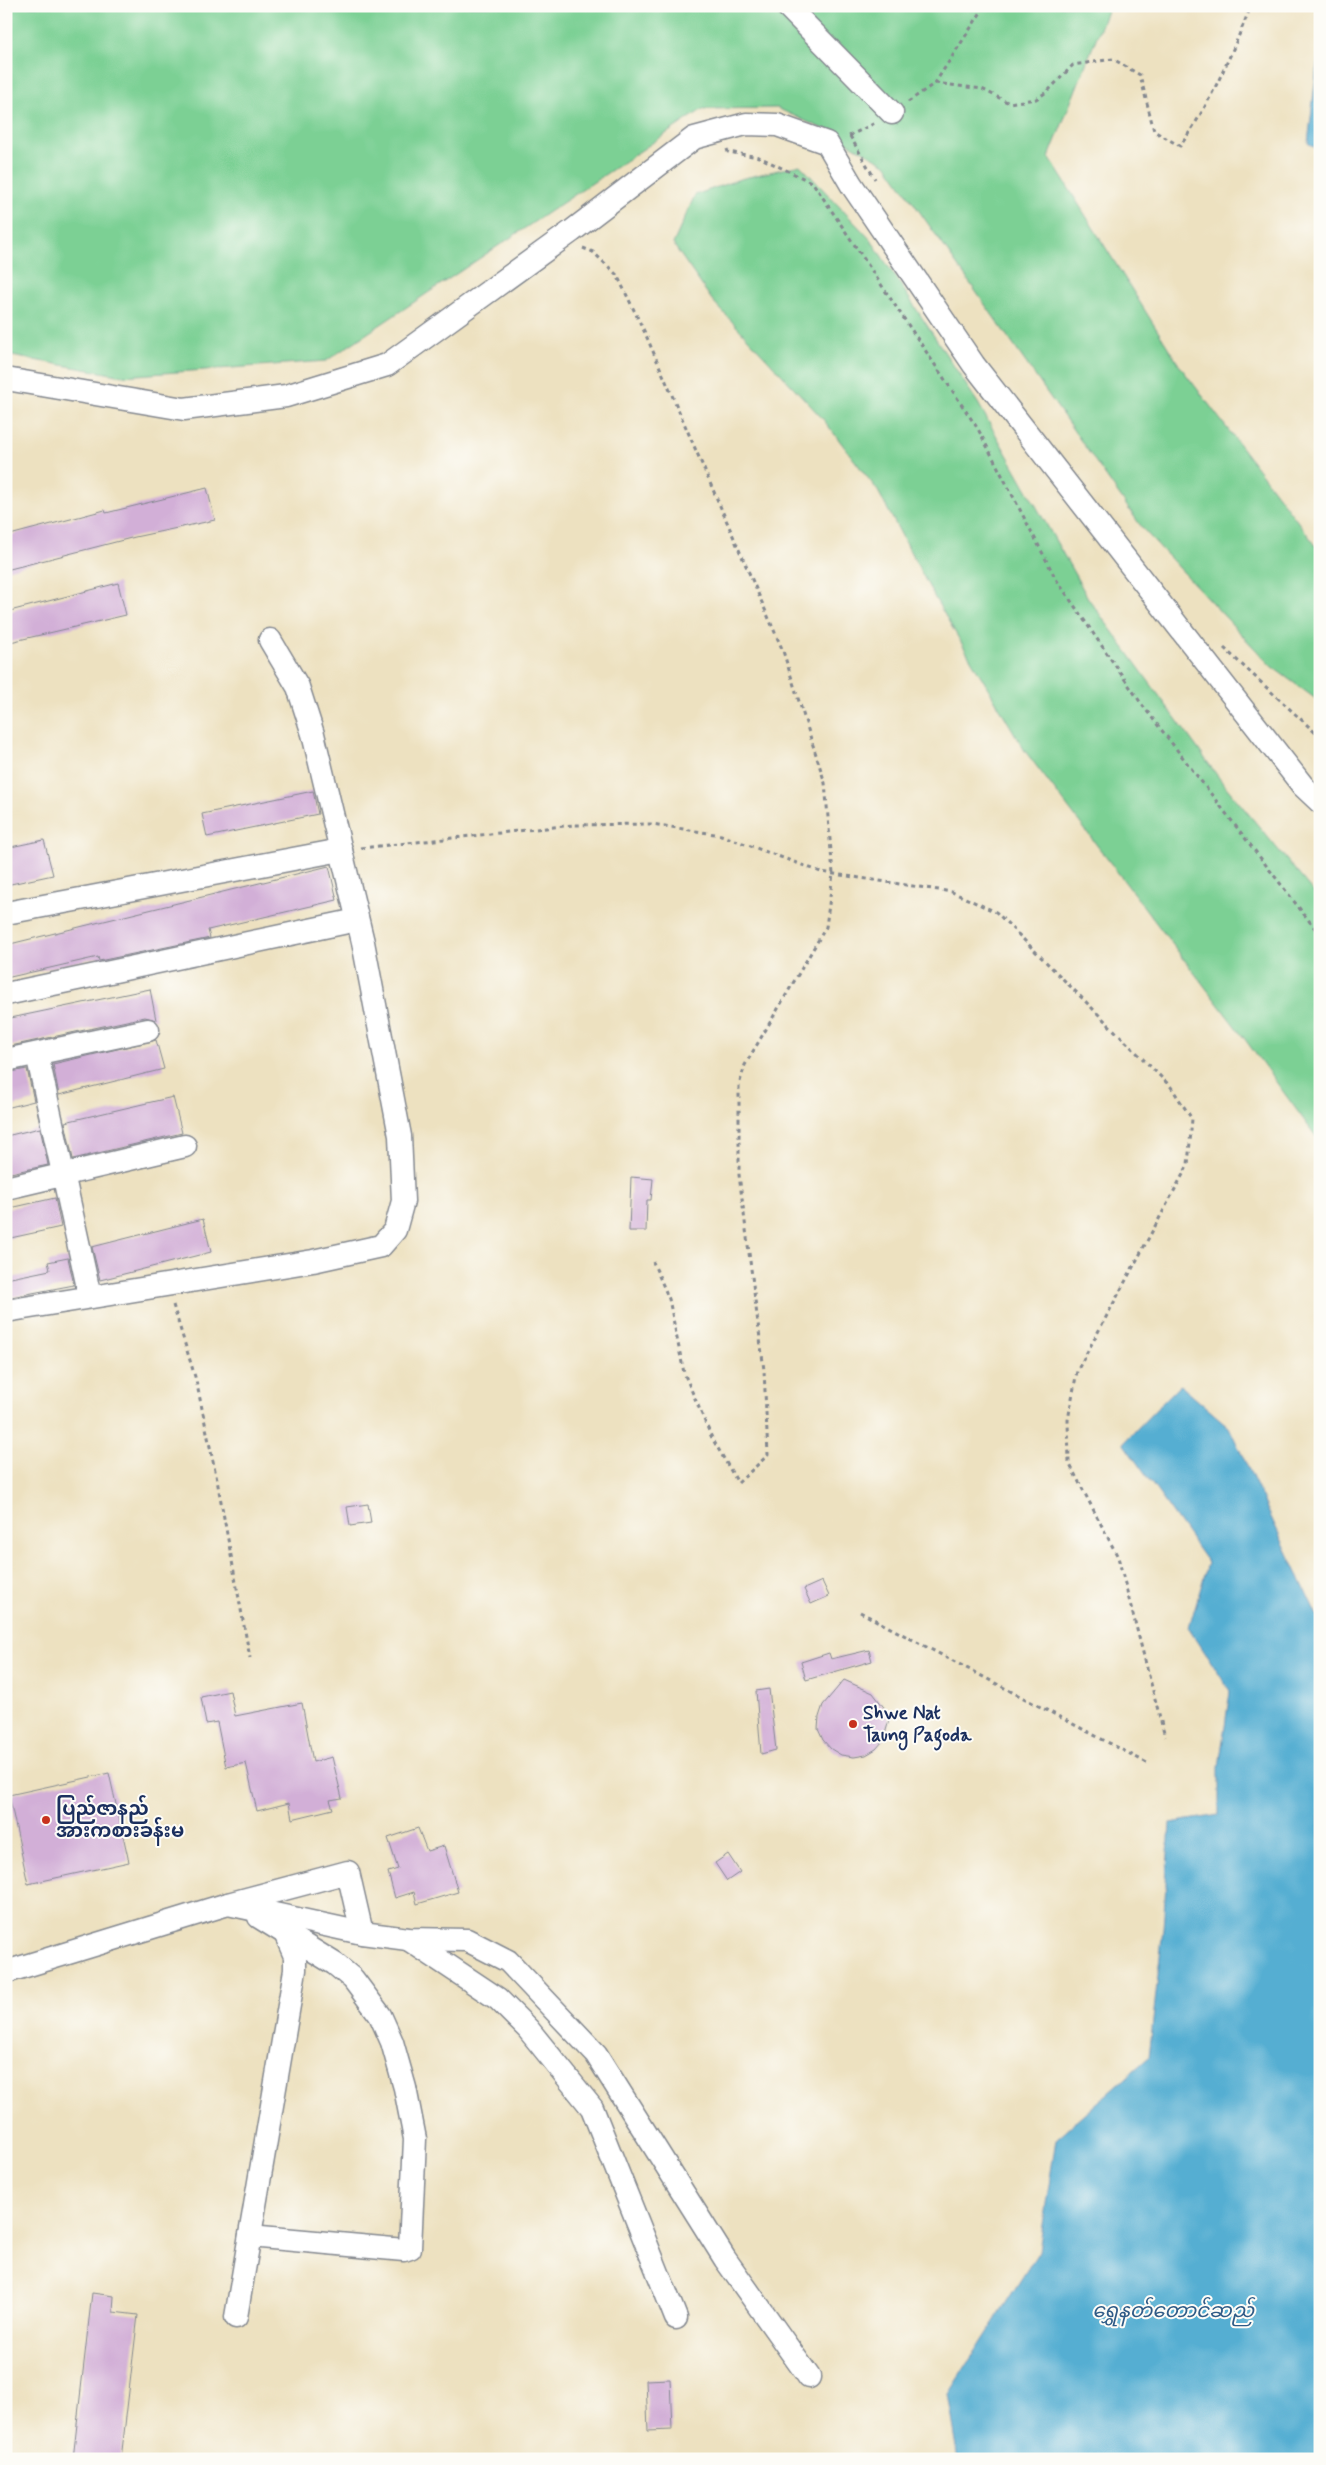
<svg xmlns="http://www.w3.org/2000/svg" width="1326" height="2465" font-family="Mynerve,'Noto Sans Myanmar',sans-serif">
<rect width="100%" height="100%" fill="#fdfcf7"/>
<filter id="ink" filterUnits="userSpaceOnUse"><feTurbulence type="fractalNoise" baseFrequency=".02" numOctaves="2"/><feDisplacementMap in="SourceGraphic" scale="10" xChannelSelector="R" yChannelSelector="G"/><feConvolveMatrix kernelMatrix="1 2 1 2 8 2 1 2 1" color-interpolation-filters="sRGB"/></filter>
<filter id="wash" filterUnits="userSpaceOnUse"><feTurbulence type="fractalNoise" baseFrequency=".0096" numOctaves="4" result="noise"/><feDisplacementMap in="SourceGraphic" scale="20" xChannelSelector="R" yChannelSelector="G"/><feGaussianBlur stdDeviation="1.12" result="paint"/><feColorMatrix in="noise" values="0 0 0 0 0 0 0 0 0 0 0 0 0 0 0 0 0 1.4 0 .05"/><feComposite in="paint" operator="in"/></filter>
<g filter="url(#wash)">
<rect width="100%" height="100%" fill="#ede1c0"/>
<g fill="#7bd094" stroke="#4b8079">
<path d="M6 6H1109L1049 157 1179 365 1320 551V702L1271 666 1143 529 886 164 823 129 777 108 703 109 326 361 123 376 6 355Z"/>
<path d="M800 165 871 240 978 403 1088 598 1222 782 1320 900V1142L1244 1038 1025 751 935 598 878 491 823 419 712 300 673 244 695 195 740 179Z"/>
</g>
<g fill="#54aed2" stroke="#386e98">
<path d="M1320 41V151L1308 143Z"/>
<path d="M1180 1385 1229 1427 1320 1622V2459H959L948 2394 1039 2251 1056 2139 1149 2057 1163 1929 1170 1823 1219 1815V1767L1230 1691 1189 1628 1208 1563 1123 1443Z"/>
</g>
<g id="blocks">
<g fill="#d2afd7">
<path d="M207 488 215 520 135 537 6 570V536L105 510 106 513Z"/>
<path d="M118 583 126 615 6 643V612Z"/>
<path d="M313 791 318 814 207 837 202 814Z"/>
<path d="M44 840 53 875 6 885V848Z"/>
<path d="M329 866 337 900 208 930 210 938 99 961 98 957 6 978V945Z"/>
<path d="M150 989 156 1020 145 1017 6 1047V1019Z"/>
<path d="M156 1040 164 1069 59 1095 53 1064Z"/>
<path d="M27 1069 34 1101 6 1108V1073Z"/>
<path d="M173 1097 182 1133 73 1159 65 1122Z"/>
<path d="M40 1128 48 1165 6 1174V1136Z"/>
<path d="M631 1177 653 1179 651 1200H647L646 1231H629Z"/>
<path d="M55 1198 61 1227 6 1239V1209Z"/>
<path d="M203 1219 211 1252 100 1280 92 1247Z"/>
<path d="M68 1258 74 1285 6 1298V1279L50 1270 48 1262Z"/>
<path d="M368 1504 371 1523 350 1526 347 1507Z"/>
<path d="M822 1581 829 1596 811 1604 804 1589Z"/>
<path d="M869 1650 872 1661 806 1680 801 1662 829 1653 831 1659Z"/>
<path d="M844 1680 873 1693 886 1710 889 1720 883 1741 876 1749 866 1755 854 1757 841 1755 831 1749 823 1740 818 1729 819 1717 823 1705Z"/>
<path d="M769 1689 776 1750 761 1754 756 1691Z"/>
<path d="M230 1691 235 1716 302 1703 313 1762 332 1757 342 1798 330 1800 333 1809 292 1819 289 1803 257 1811 246 1763 226 1767 217 1722 206 1724 201 1697Z"/>
<path d="M109 1773 129 1862 28 1884 9 1795Z"/>
<path d="M418 1828 427 1851 444 1846 458 1892 417 1904 414 1892 395 1898 388 1872 398 1869 388 1838Z"/>
<path d="M728 1854 740 1872 727 1881 715 1863Z"/>
<path d="M92 2293 114 2296 113 2312 138 2315 121 2459H73Z"/>
<path d="M670 2379 672 2430 648 2431 646 2380Z"/>
</g>
</g>
</g>
<g filter="url(#ink)">
<use href="#blocks" fill-opacity="0" stroke="#84888f" stroke-width="1"/>
<g fill="none" stroke-linecap="round" stroke-linejoin="round">
<g stroke="#84888f" stroke-width="25">
<g id="minor">
<path d="M787 6 892 113"/>
<path d="M6 379 184 409 286 396 387 365 572 231 694 138 746 124 777 125 827 143 851 184 974 365 1303 786 1320 802"/>
<path d="M6 913 341 850"/>
<path d="M6 994 357 920"/>
<path d="M37 1054 90 1297"/>
<path d="M6 1060 148 1030"/>
<path d="M6 1188 185 1146"/>
<path d="M6 1311 313 1261 381 1246 395 1230 403 1201 400 1136 363 942 313 734 298 687 270 640"/>
<path d="M228 1904 362 1933 408 1939 467 1940 508 1961 596 2054 725 2259 809 2377"/>
<path d="M408 1939 498 1999 528 2029 592 2108 676 2318"/>
<path d="M6 1972 228 1904 348 1872 362 1933"/>
<path d="M250 2236 404 2250 410 2248 415 2139 405 2088 392 2042 380 2015 353 1979 335 1964 259 1917"/>
<path d="M236 2317 295 1970V1956L285 1933"/>
</g>
</g>
<g stroke="#84888f" stroke-width="3" stroke-dasharray="4 4" stroke-linecap="butt">
<path d="M935 83 982 89 1009 103 1036 99 1048 91 1073 65 1113 59 1140 75 1154 131 1180 146C1211 103 1231 55 1251 6"/>
<path d="M908 102 935 83 985 6"/>
<path d="M849 136 875 123"/>
<path d="M850 136 875 179"/>
<path d="M727 149 728 152 759 157 813 183 978 429 1056 579 1143 706 1320 935"/>
<path d="M583 248 593 252 617 275 645 333 783 651 825 783 833 874 826 927 745 1065 739 1085V1175L764 1370 768 1455 738 1483 712 1438 684 1373 669 1299 653 1262"/>
<path d="M1224 648 1320 737"/>
<path d="M361 848 573 825 652 824 721 835 821 872 952 892 996 912 1171 1087 1192 1119 1188 1165 1077 1371 1068 1420 1069 1463 1118 1557 1165 1737"/>
<path d="M173 1305 196 1380 217 1480 250 1658"/>
<path d="M860 1612 1149 1764"/>
</g>
<use href="#minor" stroke="#fff" stroke-width="22"/>
</g>
</g>
<g fill="#c8321e" stroke="#fdfcf7" stroke-width="2">
<circle cx="853" cy="1724" r="5"/>
<circle cx="46" cy="1820" r="5"/>
</g>
<g text-anchor="middle" dominant-baseline="central" stroke-width="4" stroke-linejoin="round" paint-order="stroke">
<g font-size="19" font-weight="bold" fill="#1b2f5e" stroke="#fdfcf7" text-anchor="start">
<text x="863" y="1713">Shwe Nat<tspan x="863" dy="22">Taung Pagoda</tspan></text>
<text x="56" y="1809">ပြည်ဇာနည်<tspan x="56" dy="22">အားကစားခန်းမ</tspan></text>
</g>
<g font-size="20" font-style="italic" fill="#2f5b87" stroke="#fdfcf7">
<text x="1173" y="2311">ရွှေနတ်တောင်ဆည်</text>
</g>
</g>
<rect width="1326" height="2465" fill="none" stroke="#fdfcf7" stroke-width="25"/>
</svg>
